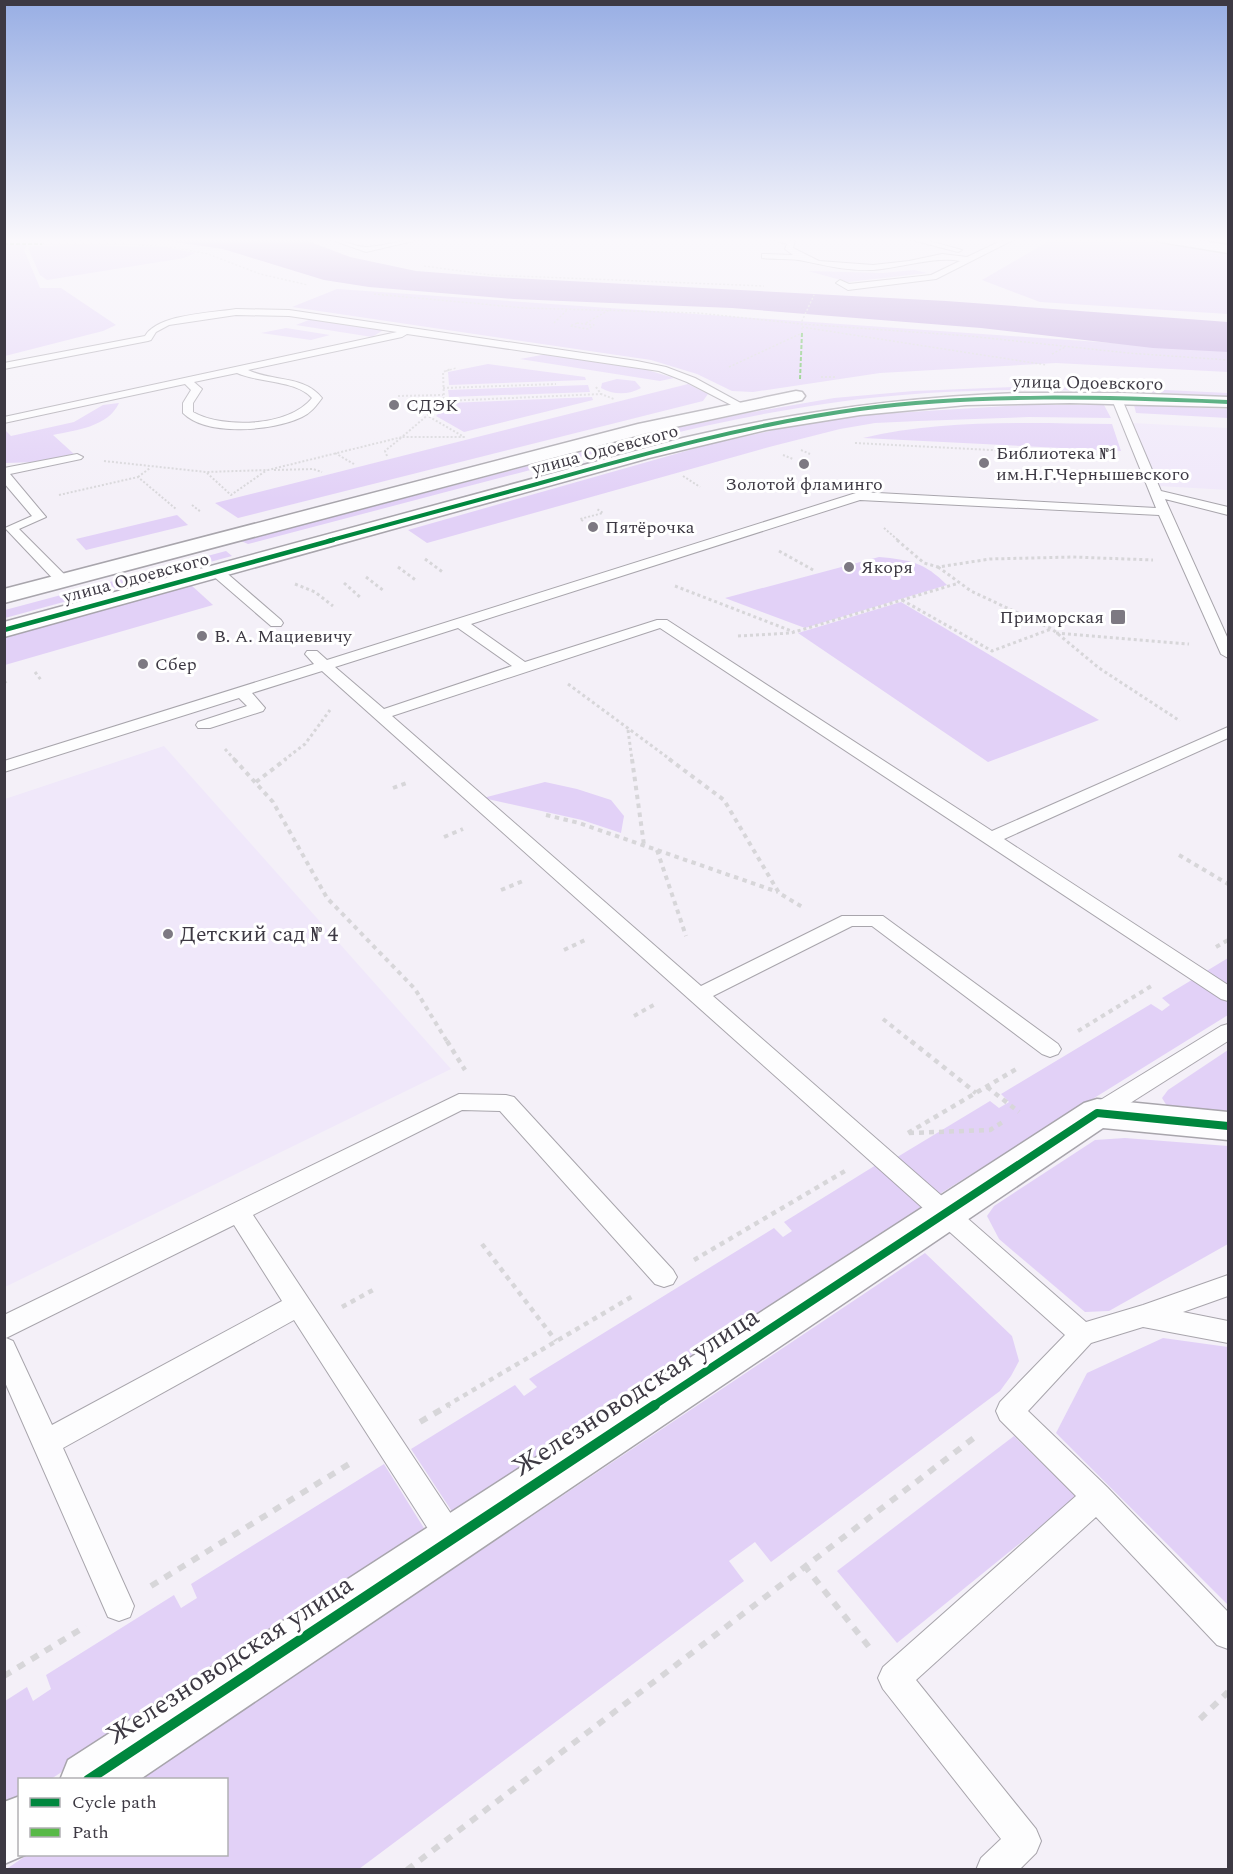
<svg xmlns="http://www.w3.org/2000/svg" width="1233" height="1874" font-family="Spectral,serif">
<rect width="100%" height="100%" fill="#f4f0f8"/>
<g fill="#f0e8fa">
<path d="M1132 423 1228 428V490L1159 486Z"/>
<path d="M164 746 451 1069 5 1287V799Z"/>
</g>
<g fill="#e2d1f7">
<path d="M1054 238H1132L1228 254V314L1040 302 982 280Z"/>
<path d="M5 245H27L24 250 40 288H61L116 325 103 331 5 356Z"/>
<path d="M80 245 166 247 195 253 184 258 47 280 40 275 28 248 32 246Z"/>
<path d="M914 270 927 273 848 282 808 271 883 273Z"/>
<path d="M337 289 1228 351V372L1056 363 880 373 753 392 732 391 697 374 651 360 292 307Z"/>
<path d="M314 318 385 329 372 337 296 325Z"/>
<path d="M286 328 330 335 311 340 261 333Z"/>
<path d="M547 354 631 365 674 378 660 381 520 359Z"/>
<path d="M488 364 585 377 586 380 449 385 448 372Z"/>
<path d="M617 379 635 381 641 388C629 395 613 395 601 388L602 383Z"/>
<path d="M688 384 708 394 703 401 238 518 215 503Z"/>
<path d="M588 385 590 392 449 397 448 390Z"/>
<path d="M1013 387 1124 388 1228 393V396C1099 390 967 384 838 402 734 416 635 442 534 469 439 494 343 519 248 544L241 541 658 432 747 413 834 398 914 391Z"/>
<path d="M592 397 593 400 464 432 436 416 449 403Z"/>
<path d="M119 403C108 427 76 430 53 435L74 454 38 462 5 463 4 429 11 436 74 422 103 405Z"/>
<path d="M1023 405H1104L1111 418 1029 417 918 421 875 423 840 429 773 446 427 543 408 530 707 445 797 425 862 415Z"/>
<path d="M1134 405 1228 409V418L1136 413Z"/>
<path d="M1112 424 1121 451 863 438C939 419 1033 423 1112 424Z"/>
<path d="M177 515 188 525 86 550 76 539Z"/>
<path d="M226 551 232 556 5 618V610Z"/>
<path d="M879 557C910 560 924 562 947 585L805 628 725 598Z"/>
<path d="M191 585 213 605 5 665V637Z"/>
<path d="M901 602 1099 720 988 762 798 633Z"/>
<path d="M545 782 577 789 611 800 624 816 621 833 582 820 483 798Z"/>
<path d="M1228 958V1015L938 1195 894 1159 990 1101 999 1108 1009 1102 1001 1094 1151 1004 1162 1011 1170 1005 1162 998Z"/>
<path d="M1228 1050V1115L1184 1110 1167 1106 1162 1098 1168 1090Z"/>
<path d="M1125 1138 1228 1146V1244L1109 1311 1085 1312 999 1239 987 1216 994 1206 1095 1140Z"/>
<path d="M876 1165 925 1209 453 1513 411 1449 515 1385 524 1396 537 1387 529 1379 774 1228 783 1237 792 1231 784 1222Z"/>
<path d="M925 1253 1012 1336 1019 1361 1011 1376 1000 1391 771 1562 755 1542 729 1561 744 1581 359 1869 5 1870 27 1855 226 1854V1780L139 1779Z"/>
<path d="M1163 1338 1228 1347V1605L1056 1433 1087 1373Z"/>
<path d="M1014 1436 1077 1497 897 1643 837 1571Z"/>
<path d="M384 1464 427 1533 51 1779 20 1780 19 1800 5 1810V1701L27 1687 33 1701 51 1689 46 1675 174 1595 181 1608 197 1598 191 1584Z"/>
</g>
<path fill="#c1a5df" d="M147 238H300L350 257 416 271 493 277 946 301 1228 322V352L1153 348 981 328 732 308 514 299 369 287 324 280 223 249Z"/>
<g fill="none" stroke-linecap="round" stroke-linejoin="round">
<g stroke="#a8a5ac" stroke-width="2">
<g id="lane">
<path d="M326 238C341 238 355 248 368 247 388 246 406 238 426 238L366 252Z"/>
<path d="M768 238 795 241 793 248 819 261 873 265 909 261 942 254 967 257 1007 238H1017L936 279 848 290 836 283 840 280 849 284 931 275 960 261C937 256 899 268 873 270 848 271 827 266 804 261 791 258 776 260 762 258V254H765L793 255 785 249 787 244Z"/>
<path d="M904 238H918L962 250 958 252Z"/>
<path d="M236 309 289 310 637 361 666 367 695 378 748 407 747 409H739L687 382 659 371 407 334 402 337 248 370C273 382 304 375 322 398 316 406 311 413 302 417 273 431 207 437 183 413V403L191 390 185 384 4 423V417L397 332 289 316 236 315 169 325 156 332 151 340 148 341 4 369V363L145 336C158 314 211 313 236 309ZM237 373C259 383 296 380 312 398 289 427 223 429 193 412V403L202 389 194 382Z"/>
<path d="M1116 394 1121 397 1161 491 1228 507V515L1165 499 1228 639V658L1221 654 1159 515 860 500 471 624 525 662 657 620H667L992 831 1228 727V738L1004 839 1228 985V1001L1221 999 660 628 392 716 701 986 842 916H883L1058 1044 1061 1049 1058 1054 1050 1057 1042 1054 872 926H852L713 996 1086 1322 1143 1305 1228 1275V1296L1183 1312 1228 1321V1343L1143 1327 1091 1343 1028 1411 1107 1487 1228 1612V1649L1217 1645 1096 1517 916 1680 1036 1829 1041 1841 1036 1853 1019 1870H976L981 1858 1001 1839 883 1689 878 1678 883 1667 1076 1496 1000 1420 996 1411 1000 1402 1065 1335 322 671 252 693 265 708 263 711 210 728H198L196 725 198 722 247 706 239 698 4 772V761L314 664 305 654 307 651H317L327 660 859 492 1156 508 1111 397ZM458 628 512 666 384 709 335 667Z"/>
<path d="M77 454 83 457 81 459 10 474 46 517 19 529 68 578 70 581 63 585 58 584 5 528 32 516 4 483V468Z"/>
<path d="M217 568 222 569 281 620 283 623 281 626H271L212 575 210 572 212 569Z"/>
<path d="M1228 1024V1041L1105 1119 1097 1121 1089 1119 1086 1113 1089 1107 1221 1026Z"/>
<path d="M459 1094 506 1095 514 1097 673 1270 677 1277 673 1284 664 1287 655 1284 500 1111 462 1110 253 1215 461 1529 466 1539 461 1549 451 1553 441 1549 294 1320 63 1448 134 1606 130 1617 119 1621 108 1617 4 1380V1315ZM234 1225 282 1301 52 1425 13 1341 6 1338Z"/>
</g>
</g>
<g stroke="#a8a5ac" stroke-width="3">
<g id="street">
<path d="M1097 1099 1228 1112V1140L1103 1128 139 1780H60L68 1760 1084 1103Z"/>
<path d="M20 1796V1854H27L4 1864V1802Z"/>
</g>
</g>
<g stroke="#a8a5ac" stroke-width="3">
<g id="secondary">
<path d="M1154 238H1185L1228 245V253L1161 242Z"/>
<path d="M796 391 802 392 805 396 802 400 647 433 4 603V589L638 424Z"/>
<path d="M1018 393H1123L1228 397V407L1070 403 966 405 860 415 766 430 649 458 4 637V622L683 438C794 412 904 397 1018 393Z"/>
</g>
</g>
<g stroke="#d7d6d9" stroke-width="1.5" stroke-dasharray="2 2" stroke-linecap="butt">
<path d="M42 244H122L172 247 208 254 260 274 308 285"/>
<path d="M424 266 491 275 764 286"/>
<path d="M374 294 525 308 698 313 802 324 969 336 1128 353 1228 360"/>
<path d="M554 323 568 309"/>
<path d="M577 323 594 325 588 329 570 326Z"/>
<path d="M586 323 611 309"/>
<path d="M802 327 1047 365"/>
<path d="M1052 354 1065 347"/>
<path d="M729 367 802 333V321L814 295"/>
<path d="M446 371 456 368"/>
</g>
<g stroke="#d7d6d9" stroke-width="2" stroke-dasharray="2 2" stroke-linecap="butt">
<path d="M821 377H835"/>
<path d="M596 387 601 394 614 399"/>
<path d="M443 388 556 384"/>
<path d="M398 396 443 395"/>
<path d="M444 401 601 394"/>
<path d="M855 443 1108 456"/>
<path d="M801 450 810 454"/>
<path d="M335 453 354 464"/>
<path d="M783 455 793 459"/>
<path d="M387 456 385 451 402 437H464L428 416"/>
<path d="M104 461 206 472 268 470 402 437 444 401 443 372 451 369"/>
<path d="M274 470 313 469 322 472"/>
<path d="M207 473 231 495 267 470"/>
<path d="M683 476 700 487"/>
<path d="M138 477 150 468"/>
<path d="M59 495 138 477 176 509"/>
<path d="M192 505 201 512"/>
<path d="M583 521 580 519 603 513 597 509"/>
<path d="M884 528 899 541"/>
</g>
<g stroke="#d7d6d9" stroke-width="3" stroke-dasharray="3 3" stroke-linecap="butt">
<path d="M897 540 924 563 938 567 990 559 1073 557 1153 560"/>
<path d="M779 551 815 571"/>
<path d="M425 559 444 573"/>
<path d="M398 567 417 581"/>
<path d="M938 567 971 591 1052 629 1099 668 1180 721"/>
<path d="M366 577 384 591"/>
<path d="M344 583 361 598"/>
<path d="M295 584 315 592 333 606"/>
<path d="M675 586 794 632"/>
<path d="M902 600 992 651 1051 629"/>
<path d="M1056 633 1189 644"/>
<path d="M738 636 791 633 959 583"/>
<path d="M35 672 41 680"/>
<path d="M4 683 7 681"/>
<path d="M568 684 671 760"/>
<path d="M628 730 632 760"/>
<path d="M225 749 235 760"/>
<path d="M284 760 305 744 330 710"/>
</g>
<g stroke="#d7d6d9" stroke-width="4" stroke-dasharray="4.5 4.5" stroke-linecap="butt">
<path d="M234 759 273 802 327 898 415 989 448 1043"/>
<path d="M632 759 644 845"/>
<path d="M669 759 724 800 779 893 804 908"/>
<path d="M256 782 286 759"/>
<path d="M393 788 409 782"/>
<path d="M546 815 579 823 778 892"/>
<path d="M444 837 463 829"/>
<path d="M657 850 686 936"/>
<path d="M1179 855 1228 884"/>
<path d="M501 890 523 881"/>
<path d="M1216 947 1228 940"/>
<path d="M564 950 585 940"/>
<path d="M634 1016 657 1003"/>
<path d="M883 1019 913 1043"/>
<path d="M1078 1031 1153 985"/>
</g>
<g stroke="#d7d6d9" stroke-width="4.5" stroke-dasharray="5 5" stroke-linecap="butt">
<path d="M447 1041 465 1070"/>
<path d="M911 1041 976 1093"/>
<path d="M987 1087 1019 1112"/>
<path d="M908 1133 1018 1068"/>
<path d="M909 1133 990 1130 1006 1120"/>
<path d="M482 1244 556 1341"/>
<path d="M694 1260 845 1171"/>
<path d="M342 1307 373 1290"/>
<path d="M446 1406 633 1296"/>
</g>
<g stroke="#d7d6d9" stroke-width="6" stroke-dasharray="8 8" stroke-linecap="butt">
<path d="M420 1422 449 1405"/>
<path d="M804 1565 869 1647"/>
<path d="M151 1586 354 1461"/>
<path d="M4 1676 86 1626"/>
<path d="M1200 1719 1228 1692"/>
<path d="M407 1870 979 1434"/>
</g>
<use href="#lane" fill="#fdfdfe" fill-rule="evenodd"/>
<use href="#street" fill="#fdfdfe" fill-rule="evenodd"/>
<use href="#secondary" fill="#fdfdfe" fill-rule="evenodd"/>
<g stroke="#58b947" stroke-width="2" stroke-dasharray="4 2" stroke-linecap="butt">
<path d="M4 244H42"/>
<path d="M800 379 802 333"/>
</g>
<g stroke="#fff" stroke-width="6">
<path id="cycleway-far3" d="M328 541C397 522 467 503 537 484 643 454 750 424 860 409 982 393 1105 397 1228 402"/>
</g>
<g stroke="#fff" stroke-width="8">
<path id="cycleway-far2" d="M4 630 333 540"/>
</g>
<g stroke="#fff" stroke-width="11">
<path id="cycleway-far1" d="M653 1406 1097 1113 1228 1126"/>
</g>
<g stroke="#fff" stroke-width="14">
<path id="cycleway" d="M88 1780 655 1405"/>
</g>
<use href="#cycleway-far3" stroke="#00873e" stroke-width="4"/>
<use href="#cycleway-far2" stroke="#00873e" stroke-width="4.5"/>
<use href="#cycleway-far1" stroke="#00873e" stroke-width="8"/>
<use href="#cycleway" stroke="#00873e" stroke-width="10"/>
</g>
<linearGradient id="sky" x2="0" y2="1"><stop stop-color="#98aee4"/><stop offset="0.48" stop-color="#faf8fc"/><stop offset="1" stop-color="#faf8fc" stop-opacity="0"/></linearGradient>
<rect width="1233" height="500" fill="url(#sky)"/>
<g fill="#7d7982" stroke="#fff" stroke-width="2">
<circle cx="394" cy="405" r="6"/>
<circle cx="984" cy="463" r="6"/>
<circle cx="804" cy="464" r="6"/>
<circle cx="593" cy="527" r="6"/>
<circle cx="849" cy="567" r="6"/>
<rect x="1110" y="609" width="16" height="16" rx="3"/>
<circle cx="202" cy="636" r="6"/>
<circle cx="143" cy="664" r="6"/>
<circle cx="168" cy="934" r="6"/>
</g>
<g text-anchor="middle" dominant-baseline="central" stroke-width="6" stroke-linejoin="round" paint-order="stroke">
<g font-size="18" fill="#3d3943" stroke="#fff">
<text transform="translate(1088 383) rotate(1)">улица Одоевского</text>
<text transform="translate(605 450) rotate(-15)">улица Одоевского</text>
<text transform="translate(136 578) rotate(-15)">улица Одоевского</text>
</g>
<g font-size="18" fill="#3d3943" stroke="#fff" text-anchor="start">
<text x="406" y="405">СДЭК</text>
<text x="996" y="453">Библиотека №1<tspan x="996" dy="21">им.Н.Г.Чернышевского</tspan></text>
<text x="804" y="484" text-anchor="middle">Золотой фламинго</text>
<text x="605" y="527">Пятёрочка</text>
<text x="861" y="567">Якоря</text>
<text x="1104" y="617" text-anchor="end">Приморская</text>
<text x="214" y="636">В. А. Мациевичу</text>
<text x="155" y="664">Сбер</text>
</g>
<g font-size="22" fill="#3d3943" stroke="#fff" text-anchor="start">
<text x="180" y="934">Детский сад № 4</text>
</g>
<g font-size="27" fill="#3d3943" stroke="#fff">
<text transform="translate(636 1392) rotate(-33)">Железноводская улица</text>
<text transform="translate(230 1660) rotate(-33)">Железноводская улица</text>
</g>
</g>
<rect width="1233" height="1874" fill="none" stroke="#3d3943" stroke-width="12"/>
<rect x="18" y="1778" width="210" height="78" fill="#ffffff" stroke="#b1b0b4" stroke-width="1.5"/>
<rect x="30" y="1798" width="30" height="9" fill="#00873e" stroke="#b1b0b4" stroke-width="1.5"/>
<text x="72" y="1808" font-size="18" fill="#3d3943">Cycle path</text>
<rect x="30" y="1828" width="30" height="9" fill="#58b947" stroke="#b1b0b4" stroke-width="1.5"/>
<text x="72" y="1838" font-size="18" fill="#3d3943">Path</text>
</svg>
